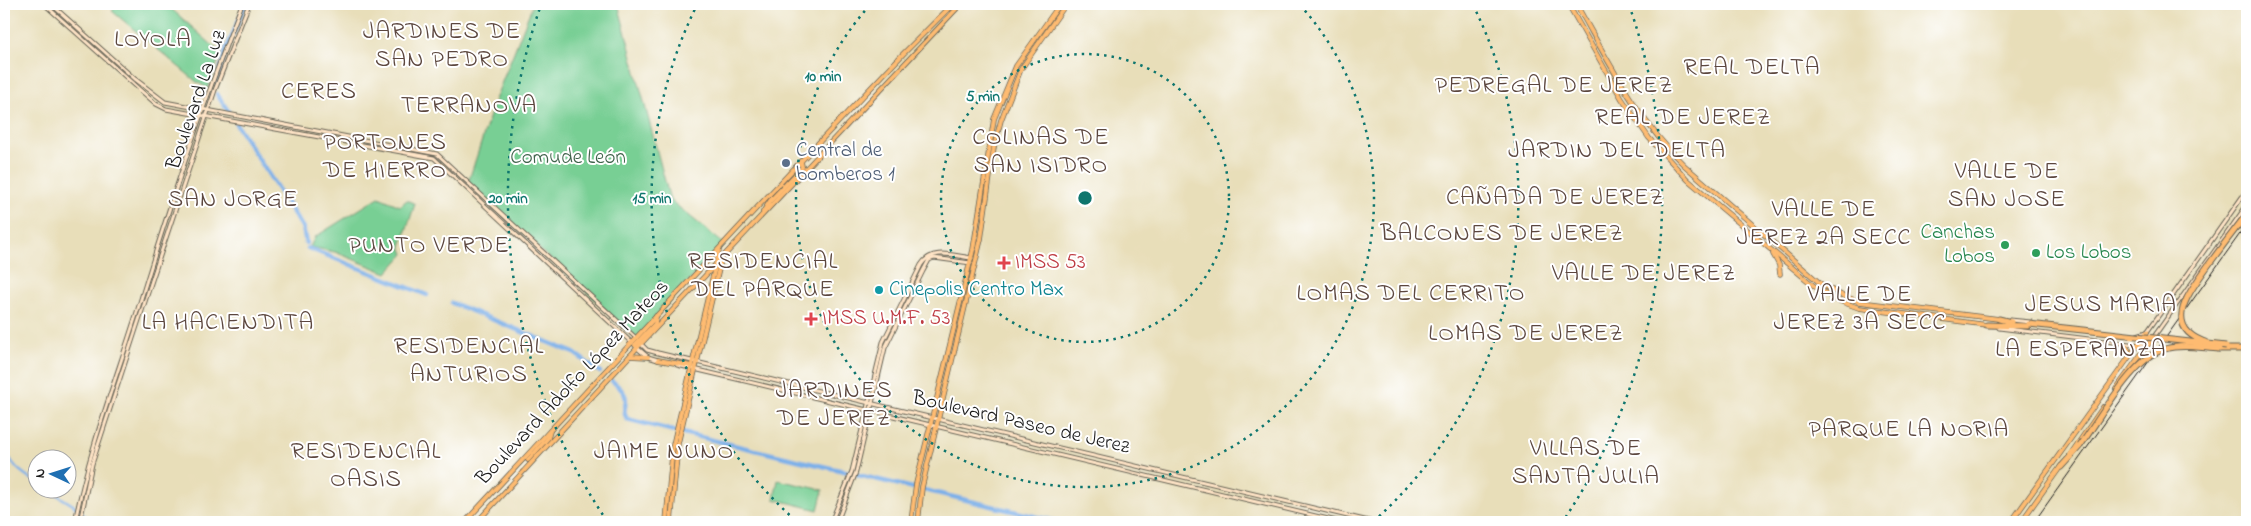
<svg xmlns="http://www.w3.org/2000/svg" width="2251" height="526" font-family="'Indie Flower',sans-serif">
<rect width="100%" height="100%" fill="#fff"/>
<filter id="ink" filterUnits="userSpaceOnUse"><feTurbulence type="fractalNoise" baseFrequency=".02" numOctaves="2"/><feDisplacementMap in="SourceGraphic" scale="10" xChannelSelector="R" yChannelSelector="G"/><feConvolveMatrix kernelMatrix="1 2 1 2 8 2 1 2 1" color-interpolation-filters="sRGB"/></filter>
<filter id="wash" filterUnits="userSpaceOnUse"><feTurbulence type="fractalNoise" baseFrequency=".0096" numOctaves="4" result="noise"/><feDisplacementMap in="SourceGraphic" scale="20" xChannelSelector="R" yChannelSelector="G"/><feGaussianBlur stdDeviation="1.12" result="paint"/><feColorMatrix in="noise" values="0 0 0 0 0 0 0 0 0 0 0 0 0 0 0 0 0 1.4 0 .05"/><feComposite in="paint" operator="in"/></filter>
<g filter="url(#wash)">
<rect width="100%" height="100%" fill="#e8deb9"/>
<g fill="#78cf94" stroke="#4a7658">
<path d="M118 4H166L221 53 208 88 198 83 112 11Z"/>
<path d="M533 4H618L670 200 724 244 636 338 468 183 496 97Z"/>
<path d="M379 197 400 206 407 200 415 204 401 246 404 254 387 273 335 252 310 247 315 237Z"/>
<path d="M778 480 823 490 818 510 774 499Z"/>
</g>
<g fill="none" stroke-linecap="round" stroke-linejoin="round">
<g stroke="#7db0e9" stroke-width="2.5">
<path d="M4 446C10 465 21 473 38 483"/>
<path d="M46 488 73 505 92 522"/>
</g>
<g stroke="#7db0e9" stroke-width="4.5">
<path d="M216 84 226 50 246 4"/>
<path d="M217 94 228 111"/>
<path d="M236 124 303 228 306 243"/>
<path d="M308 248 427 295"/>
<path d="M452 303 574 353 600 372"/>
<path d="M612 381C638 401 618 404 627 419L674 431"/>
<path d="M683 433 848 472"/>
<path d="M858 475 913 488"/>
<path d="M924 490 1059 522"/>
</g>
</g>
</g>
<g filter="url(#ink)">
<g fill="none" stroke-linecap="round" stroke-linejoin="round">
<g stroke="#636053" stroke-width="5">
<g id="secondary">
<path d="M44 4 139 89 156 104 166 109 434 158 632 343"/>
<path d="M51 4 135 79 165 102 437 154 636 338"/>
<path d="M2010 320 2031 322"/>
<path d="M1999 328 2138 345 2149 343"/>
<path d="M2137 335 2147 332 2247 190"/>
<path d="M2153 338 2247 205"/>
<path d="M640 343 647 350 658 353 1373 522"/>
<path d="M636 347 648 357 658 360"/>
<path d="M677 365 1341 522"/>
<path d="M75 522C89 450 115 382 137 312 169 208 202 105 242 4"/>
<path d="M80 522 92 464 154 274 215 90 249 4"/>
<path d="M831 522 852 471 883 342 921 265C932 247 954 256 972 258"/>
<path d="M837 522 856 472 885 348 923 271 929 260 934 258 971 263"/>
</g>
</g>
<g stroke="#636053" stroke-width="5.5">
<g id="primary">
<path d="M1568 4 1622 99 1649 138 1688 180 1814 286 1837 300 1859 308 1987 325"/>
<path d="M1576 4C1608 60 1637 120 1684 165L1821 284 1841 295 1860 302 1999 319"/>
<path d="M763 212 770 201 800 170 802 167 801 161"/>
<path d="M1773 254 1779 265 1780 274"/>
<path d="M2123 343 2128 349 2129 356"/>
<path d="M635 345 655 324 656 316"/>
<path d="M630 356 648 357"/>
<path d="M658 360 692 366"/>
<path d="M2116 389 2150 342"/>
<path d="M2070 455 2103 407"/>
<path d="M528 460 548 438 550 431"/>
<path d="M465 522 766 198 903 54 953 4"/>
<path d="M477 522 637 348 961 4"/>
<path d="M666 522 673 445 719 250"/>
<path d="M671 522 678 443 721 260"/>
<path d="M911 522 916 484 973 250 994 119 1016 66 1060 4"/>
<path d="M918 522 922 487 981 239 994 147 1001 120 1021 69 1066 4"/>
<path d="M2011 522 2147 332"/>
<path d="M2021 522 2061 466"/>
</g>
</g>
<g stroke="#636053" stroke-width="7">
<g id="motorway">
<path d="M1999 319 2011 322"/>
<path d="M1987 325 2028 326"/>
<path d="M2219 349H2247"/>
<path d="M2061 467 2080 446"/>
</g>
</g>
<use href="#secondary" stroke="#ffe4c6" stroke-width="3"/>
<use href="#primary" stroke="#febb71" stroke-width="4"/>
<use href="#motorway" stroke="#febb71" stroke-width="5"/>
<path stroke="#1c1c1c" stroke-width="1" d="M2034 522 2247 224"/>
<g stroke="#636053" stroke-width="7" stroke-linecap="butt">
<g id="motorway-bridge">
<path d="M2029 324 2226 346"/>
<path d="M2208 343C2160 328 2189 293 2207 267 2220 249 2233 232 2247 214"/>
<path d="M2080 446C2100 419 2133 357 2165 349 2182 344 2201 348 2219 349"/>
</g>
</g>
<use href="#motorway-bridge" stroke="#febb71" stroke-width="5"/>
</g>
</g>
<g fill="none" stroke="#0f766e" stroke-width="2.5" stroke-dasharray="2.5 5">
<circle cx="1085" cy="198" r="144"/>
<path d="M1300 5A289 289 0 1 1 870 5"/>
<path d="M795 520A433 433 0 0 1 697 5M1473 5A433 433 0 0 1 1375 520"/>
<path d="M607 521A577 577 0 0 1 541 5M1629 5A577 577 0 0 1 1563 521"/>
</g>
<circle fill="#5c6f8a" stroke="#fff" stroke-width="2" cx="786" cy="163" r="5"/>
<g fill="#2e9e5b" stroke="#fff" stroke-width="2">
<circle cx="2005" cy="245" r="5"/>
<circle cx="2036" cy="253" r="5"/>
</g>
<g fill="#e0444e" stroke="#fff" stroke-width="2">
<path d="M1001.5 255.5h5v5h5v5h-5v5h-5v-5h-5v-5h5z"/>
<path d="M808.5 311.5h5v5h5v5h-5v5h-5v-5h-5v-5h5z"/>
</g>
<circle fill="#0f9aa8" stroke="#fff" stroke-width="2" cx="879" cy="290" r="5"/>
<g text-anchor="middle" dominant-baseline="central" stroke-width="4" stroke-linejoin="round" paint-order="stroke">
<g font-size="21" fill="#1c1c1c" stroke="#fff">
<text transform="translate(197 100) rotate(-71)">Boulevard La Luz</text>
<text transform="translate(573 383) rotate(-47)">Boulevard Adolfo López Mateos</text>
<text transform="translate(1021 423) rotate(13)">Boulevard Paseo de Jerez</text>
</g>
<g font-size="21" fill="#4e5e75" stroke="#fff" text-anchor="start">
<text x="796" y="151">Central de<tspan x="796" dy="24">bomberos 1</tspan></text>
</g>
<g font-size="21" fill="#41644c" stroke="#fff">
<text x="568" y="158">Comude León</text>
</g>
<g font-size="21" fill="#27864d" stroke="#fff" text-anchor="end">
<text x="1995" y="233">Canchas<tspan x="1995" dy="24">Lobos</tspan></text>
<text x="2046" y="253" text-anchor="start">Los Lobos</text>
</g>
<g font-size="21" fill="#be3a42" stroke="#fff" text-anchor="start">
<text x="1015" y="263">IMSS 53</text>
<text x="822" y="319">IMSS U.M.F. 53</text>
</g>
<g font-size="21" fill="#0d838f" stroke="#fff" text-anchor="start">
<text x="889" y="290">Cinepolis Centro Max</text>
</g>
<g font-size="24" letter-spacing="1" fill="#5c473f" stroke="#fff">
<text x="442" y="32">JARDINES DE<tspan x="442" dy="28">SAN PEDRO</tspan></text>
<text x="153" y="40">LOYOLA</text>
<text x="1752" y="68">REAL DELTA</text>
<text x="1554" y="86">PEDREGAL DE JEREZ</text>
<text x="319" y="92">CERES</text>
<text x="469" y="106">TERRANOVA</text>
<text x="1683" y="118">REAL DE JEREZ</text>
<text x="1041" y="138">COLINAS DE<tspan x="1041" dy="28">SAN ISIDRO</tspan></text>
<text x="385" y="143">PORTONES<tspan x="385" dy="28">DE HIERRO</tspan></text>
<text x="1617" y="151">JARDIN DEL DELTA</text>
<text x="2007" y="172">VALLE DE<tspan x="2007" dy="28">SAN JOSE</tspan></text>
<text x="1555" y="198">CAÑADA DE JEREZ</text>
<text x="233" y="200">SAN JORGE</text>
<text x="1824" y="210">VALLE DE<tspan x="1824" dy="28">JEREZ 2A SECC</tspan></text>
<text x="1502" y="234">BALCONES DE JEREZ</text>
<text x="429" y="246">PUNTO VERDE</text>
<text x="763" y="262">RESIDENCIAL<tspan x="763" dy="28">DEL PARQUE</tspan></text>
<text x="1644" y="274">VALLE DE JEREZ</text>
<text x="1411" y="294">LOMAS DEL CERRITO</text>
<text x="1860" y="295">VALLE DE<tspan x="1860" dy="28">JEREZ 3A SECC</tspan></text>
<text x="2101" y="305">JESUS MARIA</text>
<text x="228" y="323">LA HACIENDITA</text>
<text x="1526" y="334">LOMAS DE JEREZ</text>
<text x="469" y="347">RESIDENCIAL<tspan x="469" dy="28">ANTURIOS</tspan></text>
<text x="2081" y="350">LA ESPERANZA</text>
<text x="834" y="391">JARDINES<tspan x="834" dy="28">DE JEREZ</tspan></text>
<text x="1909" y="430">PARQUE LA NORIA</text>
<text x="1586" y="449">VILLAS DE<tspan x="1586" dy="28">SANTA JULIA</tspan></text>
<text x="366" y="452">RESIDENCIAL<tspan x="366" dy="28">OASIS</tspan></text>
<text x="664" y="452">JAIME NUNO</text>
</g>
</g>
<circle cx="1085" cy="198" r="8" fill="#0f766e" stroke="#fff" stroke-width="2.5"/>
<g font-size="15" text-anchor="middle" font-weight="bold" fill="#0f766e" stroke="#fff" stroke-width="4" stroke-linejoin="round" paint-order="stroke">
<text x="823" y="81">10 min</text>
<text x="983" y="101">5 min</text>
<text x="652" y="203">15 min</text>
<text x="508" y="203">20 min</text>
</g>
<rect width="2251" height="526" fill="none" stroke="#fff" stroke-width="20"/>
<g transform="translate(52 474) rotate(274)"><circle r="24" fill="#ffffff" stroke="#a4a4a4"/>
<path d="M0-4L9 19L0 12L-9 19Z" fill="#1f6fb2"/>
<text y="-8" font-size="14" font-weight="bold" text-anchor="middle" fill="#1c1c1c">N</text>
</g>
</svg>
